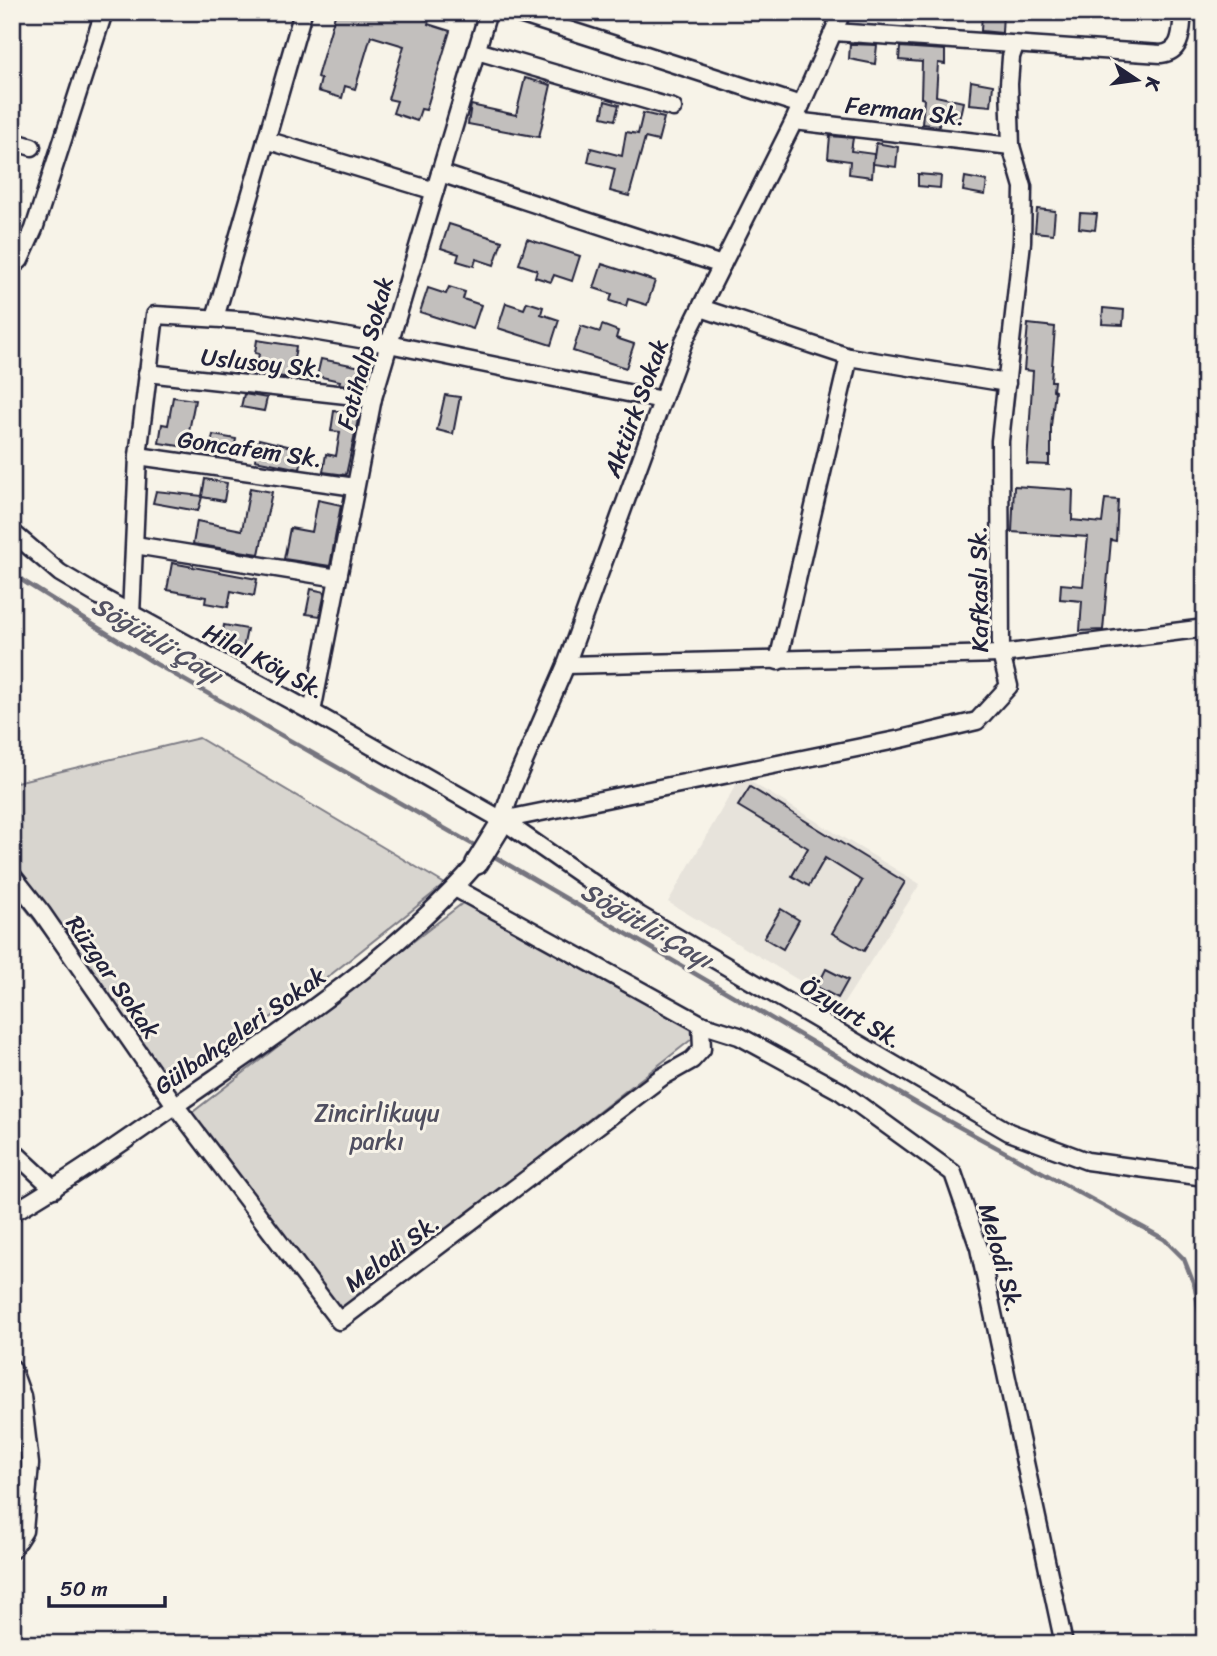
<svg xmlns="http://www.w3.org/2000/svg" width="1217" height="1656" font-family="Sriracha,sans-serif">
<rect width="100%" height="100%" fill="#f7f3e8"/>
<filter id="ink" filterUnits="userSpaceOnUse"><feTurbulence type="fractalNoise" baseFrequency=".0143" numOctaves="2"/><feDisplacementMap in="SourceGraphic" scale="14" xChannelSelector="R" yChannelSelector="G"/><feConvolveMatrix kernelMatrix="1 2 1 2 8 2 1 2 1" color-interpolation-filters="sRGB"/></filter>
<g filter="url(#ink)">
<path fill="#e7e3db" d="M741 776 920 884 842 1006 668 902Z"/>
<g fill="#d8d5cf" stroke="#7d7c85" stroke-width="2">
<path d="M199 738 445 884 319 984 166 1091 12 891V783Z"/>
<path d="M468 899 701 1032 339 1315 189 1115Z"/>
</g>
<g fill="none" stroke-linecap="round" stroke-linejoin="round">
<g stroke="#76747f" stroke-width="4.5">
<path d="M12 574 156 664 479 848"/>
<path d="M490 854 930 1111 1164 1239 1184 1259 1195 1287 1205 1348"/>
</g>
</g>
<g fill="#c2bfbd" stroke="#22223b" stroke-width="2">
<path d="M336 12H404L429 20 428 24 450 31 426 110 421 109 417 121 393 113 397 101 388 99 404 46 371 36 355 89 345 86 342 98 318 91 321 79 317 77Z"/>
<path d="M982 12H1003L1002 33 981 31Z"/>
<path d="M850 44 877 45 875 64 849 59Z"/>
<path d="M900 47 945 50V64L938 63 936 96 963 102 959 120 940 116 939 126 922 124 924 99 921 98 922 62 899 60Z"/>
<path d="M525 78 551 85 539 137 468 124 471 105 516 115Z"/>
<path d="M971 81 993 85 991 106 969 104Z"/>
<path d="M605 101 619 105 615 120 602 117Z"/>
<path d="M643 113 664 118 658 141 645 138 629 196 610 191 615 169 588 162 591 148 622 156 626 132 638 134Z"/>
<path d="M830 136 853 138 851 151 874 154 872 177 849 174 850 161 828 158Z"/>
<path d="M876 143 898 147 896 167 873 164Z"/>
<path d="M918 174 941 176 940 188 918 186Z"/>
<path d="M965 177 987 181 985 195 963 191Z"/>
<path d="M1037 209 1055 211 1053 234 1035 232Z"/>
<path d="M1080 213 1097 214 1095 230 1079 228Z"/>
<path d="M449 224 502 241 494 265 476 259 474 266 457 261 459 254 441 248Z"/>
<path d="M527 239 580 256 572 281 554 275 551 282 535 277 537 270 519 264Z"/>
<path d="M602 264 655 281 647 305 628 299 626 306 610 301 612 294 594 288Z"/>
<path d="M449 287 465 292 463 299 481 305 473 329 420 312 428 288 446 294Z"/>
<path d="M527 302 543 307 541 314 559 320 551 345 498 328 506 303 524 309Z"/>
<path d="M1103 308 1124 310 1123 325 1102 324Z"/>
<path d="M1028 324 1055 327 1051 381H1054L1053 390 1055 391 1051 426V456H1049V465L1027 464 1033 371 1024 370Z"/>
<path d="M602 325 618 331 616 338 634 344 626 368 573 351 581 326 600 332Z"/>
<path d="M257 340 296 346 291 378 255 373 259 354 255 353Z"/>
<path d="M321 359 366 368 362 386 339 384 340 381 317 376Z"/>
<path d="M244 394 267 398 264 411 241 407Z"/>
<path d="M445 395 460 397 453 434 437 430Z"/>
<path d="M173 397 195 400 186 447 159 443 162 424 168 425Z"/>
<path d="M334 411 359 415 346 475 323 472 326 454 336 456 340 432 331 431Z"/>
<path d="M213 435 236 439 233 456 209 452Z"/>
<path d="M259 439 304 450 300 469 255 460Z"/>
<path d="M205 479 227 483 224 501 202 497 198 511 153 503 156 491 202 496Z"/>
<path d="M1014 486 1073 490 1072 520 1102 523 1105 499 1118 500 1116 541 1111 540 1103 630 1080 631 1082 601 1060 599 1061 584 1083 586 1088 537 1012 532Z"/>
<path d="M250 488 272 492 259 554 193 544 197 521 242 530Z"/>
<path d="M318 500 341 505 330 566 284 559 290 528 312 532Z"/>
<path d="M172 563 257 579 254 596 231 591 228 607 205 603 206 597 167 590Z"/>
<path d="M311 589 325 592 320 616 306 614Z"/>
<path d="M224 625 247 629 243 649 222 637Z"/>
<path d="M750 787 905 882 864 951 832 933 862 881 825 858 809 886 792 876 808 848 738 806Z"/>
<path d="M781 909 799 920 783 949 764 938Z"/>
<path d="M826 969 848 980 838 998 817 987Z"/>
</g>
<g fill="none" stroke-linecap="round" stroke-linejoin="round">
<g stroke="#22223b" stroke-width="21">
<g id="minor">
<path d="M513 12 801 105"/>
<path d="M834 32 1161 54C1183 52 1181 30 1183 12"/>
<path d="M477 51 673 108"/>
<path d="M794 121 1011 146"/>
<path d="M266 140 435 191"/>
<path d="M12 141 32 147"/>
<path d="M440 173 722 265"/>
<path d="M12 266 20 260 34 229 104 12"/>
<path d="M701 308 849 357 1007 383"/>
<path d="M215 318 303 12"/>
<path d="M147 373 373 398"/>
<path d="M138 456 355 487"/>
<path d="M12 532 60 573 99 596 312 712 502 820 639 915 1009 1132 1087 1161 1205 1177"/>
<path d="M135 545 338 578"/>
<path d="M131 615 138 456 155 315 255 321 389 344 662 400"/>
<path d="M778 661 849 357"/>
<path d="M566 665 1001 654 1205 628"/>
<path d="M312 712 373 398 488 12"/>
<path d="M502 820 901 739 977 721 1009 686 1001 654 1000 441 1022 242 1023 187 1011 146 1009 84 1011 57 1015 45"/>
<path d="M499 827 513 787 566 665 684 341 794 121 842 12"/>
<path d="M12 875 42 913 175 1105 339 1321 662 1077 692 1060 702 1049 701 1024 455 888"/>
<path d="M701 1024 739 1036 840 1091 953 1173 979 1248 1064 1644"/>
<path d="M12 1150 54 1189"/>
<path d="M12 1213C83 1172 148 1124 215 1078 308 1013 402 949 477 863"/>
<path d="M12 1368 22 1396 30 1464 24 1531 12 1550"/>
</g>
</g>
<g stroke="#22223b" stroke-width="26">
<path id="major" d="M477 863 498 829"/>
</g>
<use href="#minor" stroke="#f7f3e8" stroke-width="16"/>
<use href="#major" stroke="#f7f3e8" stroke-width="21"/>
</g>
</g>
<g text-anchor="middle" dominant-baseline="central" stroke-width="6" stroke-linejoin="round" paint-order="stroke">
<g font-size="24" fill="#22223b" stroke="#f7f3e8">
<text transform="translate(905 111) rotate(6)">Ferman Sk.</text>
<text transform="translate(365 353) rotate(-75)">Fatihalp Sokak</text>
<text transform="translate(262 363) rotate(6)">Uslusoy Sk.</text>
<text transform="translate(636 408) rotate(-70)">Aktürk Sokak</text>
<text transform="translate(250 449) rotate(8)">Goncafem Sk.</text>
<text transform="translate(979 589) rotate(-91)">Kafkaslı Sk.</text>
<text transform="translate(264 661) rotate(28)">Hilal Köy Sk.</text>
<text transform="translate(113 977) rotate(55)">Rüzgar Sokak</text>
<text transform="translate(851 1013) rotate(31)">Özyurt Sk.</text>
<text transform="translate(240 1031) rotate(-35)">Gülbahçeleri Sokak</text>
<text transform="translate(392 1253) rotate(-37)">Melodi Sk.</text>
<text transform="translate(1001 1258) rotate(75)">Melodi Sk.</text>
</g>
<g font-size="24" fill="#504f60" stroke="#f7f3e8">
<text x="377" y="1113">Zincirlikuyu<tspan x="377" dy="28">parkı</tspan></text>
</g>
<g font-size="26" font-style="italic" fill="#535263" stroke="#f7f3e8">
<text transform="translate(157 640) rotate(31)">Söğütlü Çayı</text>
<text transform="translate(647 925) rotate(30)">Söğütlü Çayı</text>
</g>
</g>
<rect width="1217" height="1656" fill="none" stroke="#f7f3e8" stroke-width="42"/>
<rect x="21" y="21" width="1175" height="1614" fill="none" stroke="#22223b" stroke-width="2.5" filter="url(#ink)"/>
<g transform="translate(1137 80) rotate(103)" stroke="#f7f3e8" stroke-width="5" paint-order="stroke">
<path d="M0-5L12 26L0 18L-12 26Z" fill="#22223b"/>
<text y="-10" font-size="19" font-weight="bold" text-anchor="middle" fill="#22223b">K</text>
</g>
<path d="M49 1596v10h116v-10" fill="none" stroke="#22223b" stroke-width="3.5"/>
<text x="60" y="1596" font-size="21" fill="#22223b" stroke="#f7f3e8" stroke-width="5" paint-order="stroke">50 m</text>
</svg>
